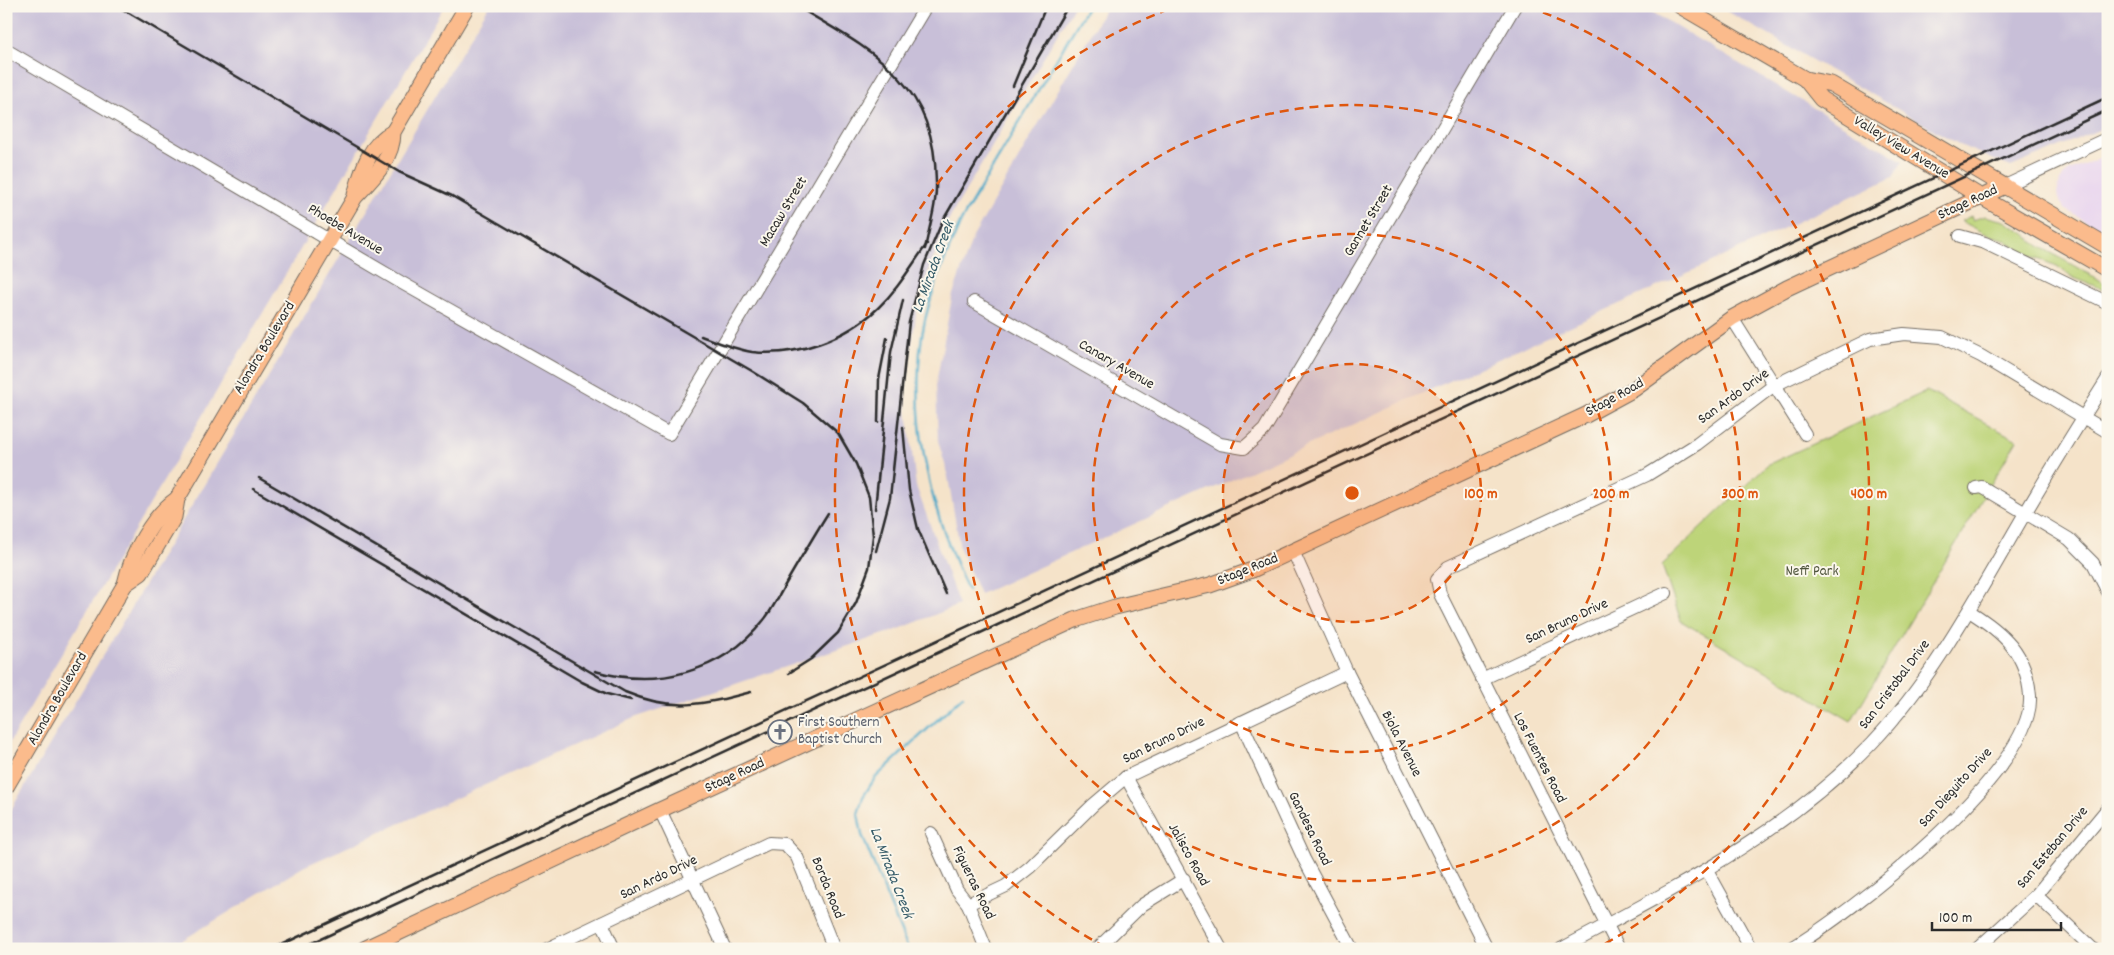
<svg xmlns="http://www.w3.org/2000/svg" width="2114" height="955" font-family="Dekko,sans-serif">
<rect width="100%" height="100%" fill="#fbf7ec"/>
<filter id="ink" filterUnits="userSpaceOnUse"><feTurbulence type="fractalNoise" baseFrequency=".02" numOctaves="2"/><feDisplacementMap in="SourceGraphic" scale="10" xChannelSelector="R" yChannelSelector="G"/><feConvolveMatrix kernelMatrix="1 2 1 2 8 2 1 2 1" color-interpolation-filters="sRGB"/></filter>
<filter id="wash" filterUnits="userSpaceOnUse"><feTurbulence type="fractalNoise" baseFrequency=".0096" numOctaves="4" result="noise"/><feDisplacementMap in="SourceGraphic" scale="20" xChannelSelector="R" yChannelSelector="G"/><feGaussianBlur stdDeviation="1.12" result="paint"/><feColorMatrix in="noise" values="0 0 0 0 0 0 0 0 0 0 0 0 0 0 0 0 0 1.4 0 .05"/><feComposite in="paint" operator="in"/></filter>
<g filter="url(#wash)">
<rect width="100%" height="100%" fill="#f5e3c9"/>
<path fill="#e7d2ef" d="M2108 154V235L2065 209 2058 199 2057 193 2060 181 2068 172Z"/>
<g fill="#c8bfd8">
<path d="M6 6H444L6 748Z"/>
<path d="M489 6H1074L946 224 918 300 905 393 916 486 959 605 899 629 634 718 303 867 168 949H6V818Z"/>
<path d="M1107 6H1642L1903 161 1893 177 1705 265 980 594 960 549 947 471 938 441 936 384 952 297 973 237Z"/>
<path d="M1718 6H2108V126L2011 167 1962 146Z"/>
</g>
<g fill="#bdd479" stroke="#748052">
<path d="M1971 216 1973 220 1985 216 2004 221 2024 233 2039 246 2108 285V291L2074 278 2057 266 2024 254 2004 239 1988 235 1961 221Z"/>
<path d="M1927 391 2017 440 1851 721 1681 621 1662 565 1767 465Z"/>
</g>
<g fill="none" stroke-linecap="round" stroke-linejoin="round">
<g stroke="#49a8c8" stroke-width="2.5">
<path d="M968 590C932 515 912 435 920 351 924 306 943 262 961 221L1088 6"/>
<path d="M908 949 862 835 858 814 863 797 875 778 963 696"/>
</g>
</g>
</g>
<g filter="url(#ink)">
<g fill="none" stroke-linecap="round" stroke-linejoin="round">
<g stroke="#726b62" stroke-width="14">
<g id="minor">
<path d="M6 50 402 283 669 434 926 6"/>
<path d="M2005 186 2108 138"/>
<path d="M1960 236 1985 243 2108 303"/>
<path d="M974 302 1220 444 1244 448 1264 430 1515 6"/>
<path d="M1732 318 1805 434"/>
<path d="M1976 488 1982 487 2069 539 2093 563 2108 592"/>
<path d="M1293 551 1347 672 1487 949"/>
<path d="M1482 679 1666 593"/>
<path d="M1241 722 1304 859 1352 949"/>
<path d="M1126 777 1221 949"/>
<path d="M660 810 725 949"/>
<path d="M931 833 957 890 968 904 986 949"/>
<path d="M1707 870 1751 949"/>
<path d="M2036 895 2093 949"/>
<path d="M968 904 1006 886 1030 867 1093 805 1126 777 1347 672"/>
<path d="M602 923 614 949"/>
<path d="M547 949 769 843 785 844 797 857 834 949"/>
<path d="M1097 949 1142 905 1184 879"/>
<path d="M1561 949C1671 890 1784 835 1872 743 1930 682 1971 607 2013 534 2043 482 2075 430 2108 378"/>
<path d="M1619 949 1440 594 1437 579 1448 567 1647 475 1697 444 1773 386 1870 339 1904 334 1942 337 1981 356 2108 432"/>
<path d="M1790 949C1851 913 2035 771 2030 696 2027 653 2003 632 1969 611"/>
<path d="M1977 949 2036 895 2108 808"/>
</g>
</g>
<g stroke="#726b62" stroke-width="17">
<g id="major">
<path d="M1680 6 1805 79 1831 84 2108 247"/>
<path d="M1805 79 1821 99 1981 197 2108 270"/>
<path d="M355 195C362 171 369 144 393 132"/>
<path d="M125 584 141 573 174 517 177 499 355 197C373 178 393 159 393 132L467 6"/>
<path d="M6 787 125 584C131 555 153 515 177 499"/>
<path d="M364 949 660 810 1075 620 1115 607 1210 585 1252 570 1586 415 1634 389 1732 318 1787 288 2005 186"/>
</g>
</g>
<use href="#minor" stroke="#fff" stroke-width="12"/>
<use href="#major" stroke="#fbbb8c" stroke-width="15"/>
<g stroke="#2b2b2b" stroke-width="2.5">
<path d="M117 6 399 172 452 196 752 371 803 403 838 433 856 464 869 497 873 536 869 568 856 603 838 633 811 659 789 673"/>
<path d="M796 6C872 51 935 80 936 182 937 204 929 227 925 249"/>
<path d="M1013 86 1046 6"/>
<path d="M701 336C717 342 734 349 752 352 796 357 846 339 878 308 898 289 911 266 927 244"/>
<path d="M878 422 879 379 887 338"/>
<path d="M903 427 909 490 918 529 946 594"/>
<path d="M259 478 625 692C673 712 702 705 751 692"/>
<path d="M253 489 582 682 607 694 631 700"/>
<path d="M875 509 891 352 903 300"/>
<path d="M876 551 890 498 909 322 924 265 942 222 1068 6"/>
<path d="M595 671C656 689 723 672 763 621 772 611 778 597 785 585 799 561 813 537 828 513"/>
<path d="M272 949 2108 97"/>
<path d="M299 949 2108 110"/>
</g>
</g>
</g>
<circle cx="1352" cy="493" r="129" fill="#df570e" fill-opacity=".12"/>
<g fill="none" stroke="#df570e" stroke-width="2.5" stroke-dasharray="9 6">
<circle cx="1352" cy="493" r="129"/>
<circle cx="1352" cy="493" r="259"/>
<circle cx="1352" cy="493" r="388"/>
<path d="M1105 947A517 517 0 0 1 1175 7M1529 7A517 517 0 0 1 1599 947"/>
</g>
<defs>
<g id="church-ring" transform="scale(1.25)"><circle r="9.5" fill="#fbf7ec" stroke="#6b7280" stroke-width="1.5"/><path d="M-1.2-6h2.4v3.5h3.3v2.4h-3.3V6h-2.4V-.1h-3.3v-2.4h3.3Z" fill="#6b7280"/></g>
</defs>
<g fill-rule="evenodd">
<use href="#church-ring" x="780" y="732"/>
</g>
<g text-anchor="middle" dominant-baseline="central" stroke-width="4" stroke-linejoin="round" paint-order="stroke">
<g font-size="15" fill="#2b2b2b" stroke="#fbf7ec">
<text transform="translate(1901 148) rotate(31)">Valley View Avenue</text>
<text transform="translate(1968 203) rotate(-25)">Stage Road</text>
<text transform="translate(784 212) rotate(-59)">Macaw Street</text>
<text transform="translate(1369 221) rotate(-59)">Gannet Street</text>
<text transform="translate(345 230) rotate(31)">Phoebe Avenue</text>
<text transform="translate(265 348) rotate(-59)">Alondra Boulevard</text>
<text transform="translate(1116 365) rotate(30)">Canary Avenue</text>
<text transform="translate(1734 397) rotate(-36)">San Ardo Drive</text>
<text transform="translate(1615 398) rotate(-29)">Stage Road</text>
<text transform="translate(1248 570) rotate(-22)">Stage Road</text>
<text transform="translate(1567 622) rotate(-25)">San Bruno Drive</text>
<text transform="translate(1895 685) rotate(-53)">San Cristobal Drive</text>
<text transform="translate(58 699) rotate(-60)">Alondra Boulevard</text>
<text transform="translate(1164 741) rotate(-26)">San Bruno Drive</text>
<text transform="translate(1401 744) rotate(63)">Biola Avenue</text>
<text transform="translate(1539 758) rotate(63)">Los Fuentes Road</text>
<text transform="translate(735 776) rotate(-25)">Stage Road</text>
<text transform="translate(1956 788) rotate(-48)">San Dieguito Drive</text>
<text transform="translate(1309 829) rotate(64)">Gandesa Road</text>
<text transform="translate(2053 848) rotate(-50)">San Esteban Drive</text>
<text transform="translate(1188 855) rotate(61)">Jalisco Road</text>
<text transform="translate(659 878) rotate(-26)">San Ardo Drive</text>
<text transform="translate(973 883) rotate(64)">Figueras Road</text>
<text transform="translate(827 888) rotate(68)">Borda Road</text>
</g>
<g font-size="15" fill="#50553e" stroke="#fbf7ec">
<text x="1812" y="572">Neff Park</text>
</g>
<g font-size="15" fill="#5b616d" stroke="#fbf7ec" text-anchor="start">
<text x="798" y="723">First Southern<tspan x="798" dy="17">Baptist Church</tspan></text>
</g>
<g font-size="16" font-style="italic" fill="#375d6a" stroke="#fbf7ec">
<text transform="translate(934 267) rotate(-70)">La Mirada Creek</text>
<text transform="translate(891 873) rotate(69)">La Mirada Creek</text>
</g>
</g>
<circle cx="1352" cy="493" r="8" fill="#df570e" stroke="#fbf7ec" stroke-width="2.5"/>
<g font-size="15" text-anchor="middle" font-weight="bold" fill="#df570e" stroke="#fbf7ec" stroke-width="4" stroke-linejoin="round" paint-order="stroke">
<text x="1481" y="498">100 m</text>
<text x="1611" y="498">200 m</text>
<text x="1740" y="498">300 m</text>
<text x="1869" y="498">400 m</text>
</g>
<rect width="2114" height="955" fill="none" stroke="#fbf7ec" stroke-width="25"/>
<path d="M1932 922v8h129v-8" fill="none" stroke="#2b2b2b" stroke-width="2.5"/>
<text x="1939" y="922" font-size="15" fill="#2b2b2b" stroke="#fbf7ec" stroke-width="4" paint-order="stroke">100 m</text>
</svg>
